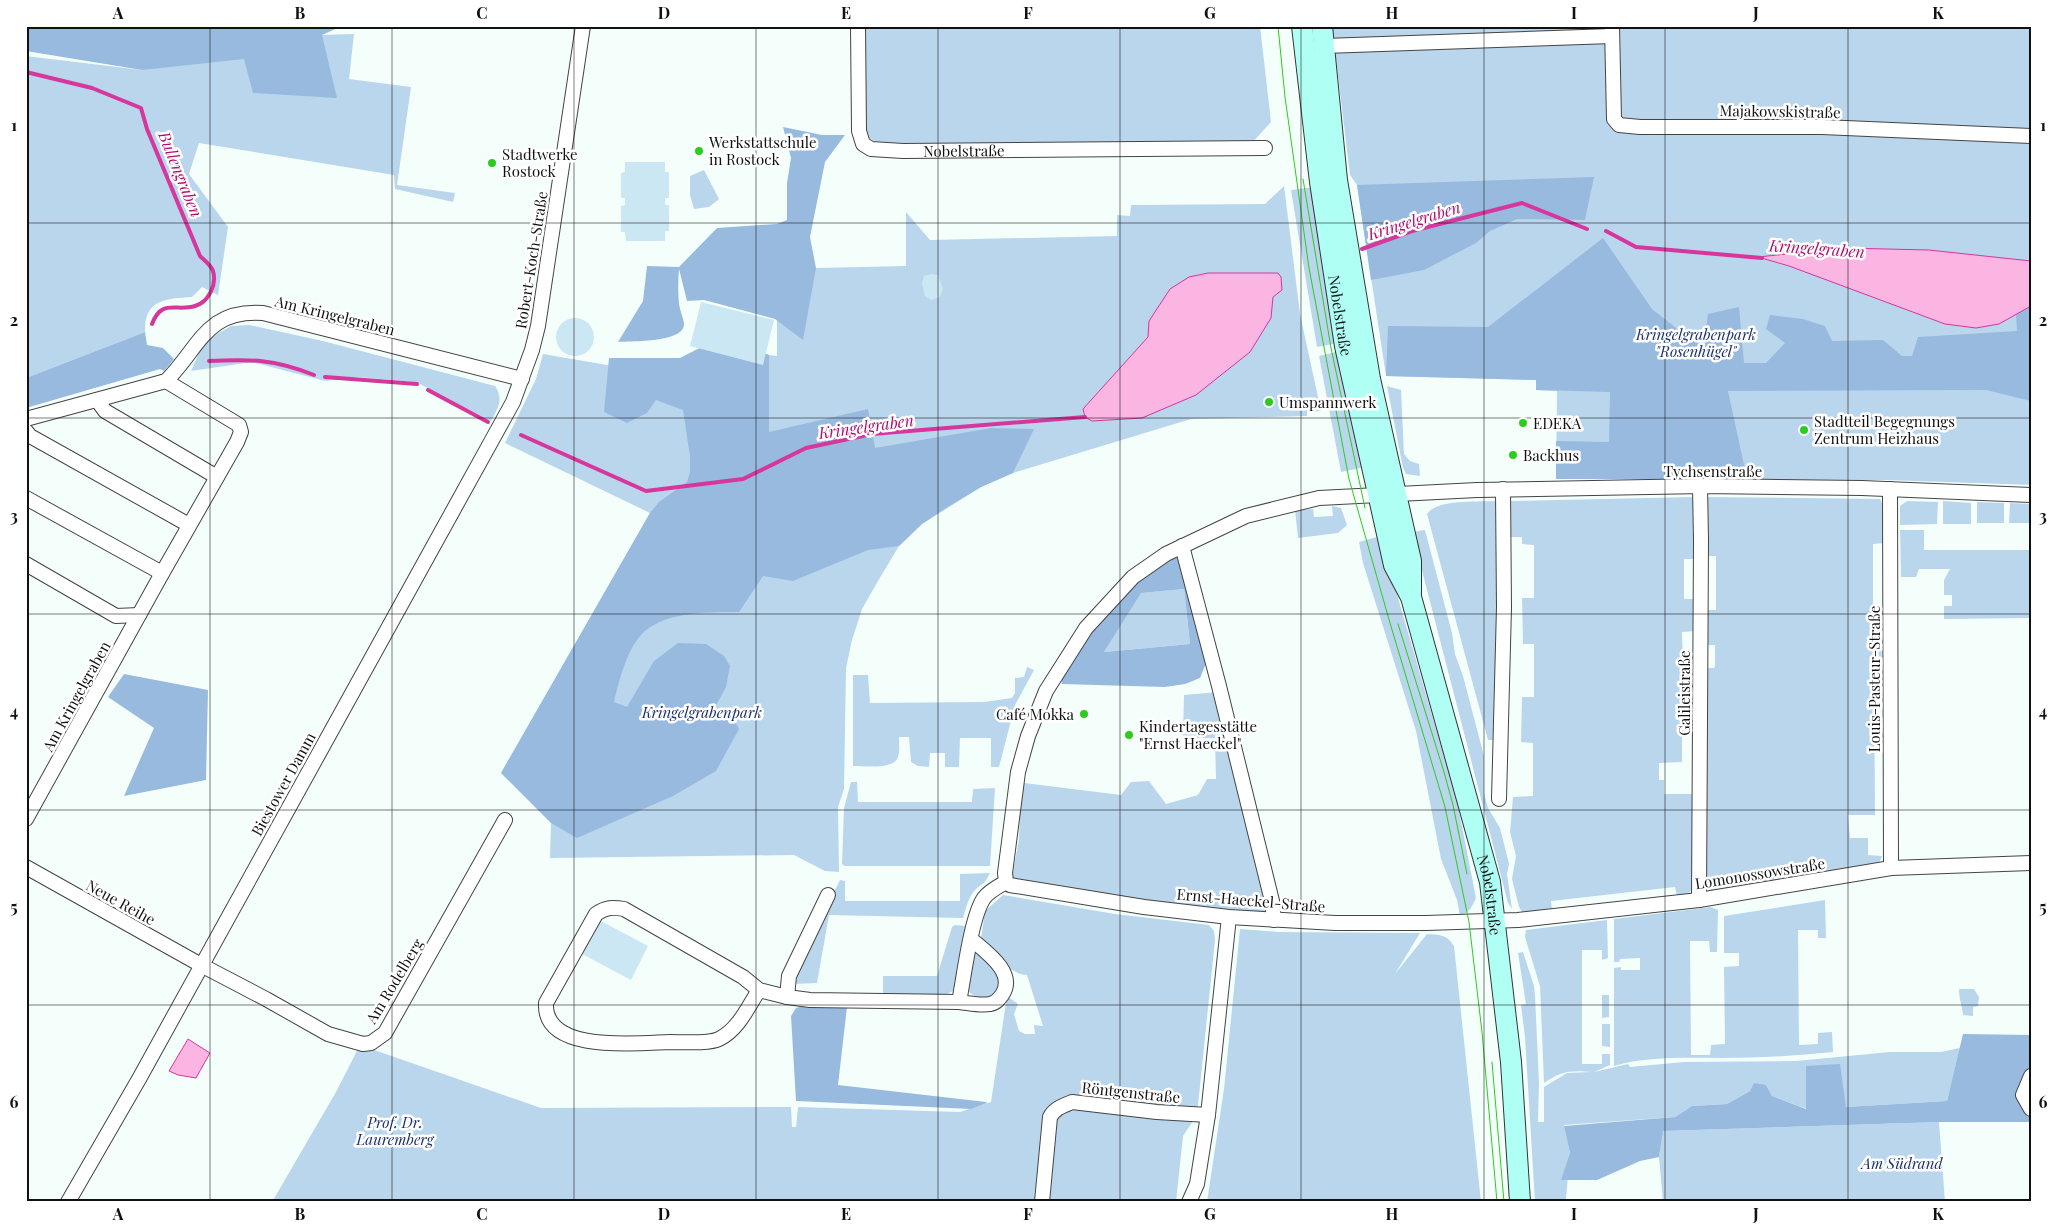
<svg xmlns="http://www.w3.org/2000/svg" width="2057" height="1228" font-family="'Playfair Display',serif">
<rect width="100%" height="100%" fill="#f4fffc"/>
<g fill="#bad6ed">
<path d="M865 26H1260L1271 122 1251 144 877 143 865 135Z"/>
<path d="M1332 26H2031V485L1887 480 1556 479 1557 391 1536 390V380L1386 376 1357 185 1350 175Z"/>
<path d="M354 34 349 79 411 87 397 185 455 193 453 202 395 189 394 175 199 143 189 174 228 227 218 295 202 287 192 297C166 299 144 299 145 332L26 378V56L142 70 322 35Z"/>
<path d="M704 170 719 199 709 207 694 209 690 195V176Z"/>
<path d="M1284 186 1300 314 1321 411 1307 412V416L1191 419 1013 473 981 487 922 524 899 546 878 581 862 609 852 640 846 668 844 789 838 807 839 872 825 871 794 855 550 858 551 823 509 779 501 773 650 513 505 443 536 379 543 354 706 382 768 367 769 355 777 356V264L817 268 906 266V212L930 240 1117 236V215L1130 216 1131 205 1265 204Z"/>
<path d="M1314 187 1339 343 1317 347 1291 190Z"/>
<path d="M249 325 323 341 495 386C504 399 498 408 491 421L416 382 357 377 325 381 252 362 191 371 202 346 210 338 231 326Z"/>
<path d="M1340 351 1365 467 1341 472 1319 356Z"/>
<path d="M1387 386 1401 390 1404 454 1410 461 1419 464 1420 476 1406 474 1403 468Z"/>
<path d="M1694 497 1697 559H1684V599H1697L1696 631 1682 632 1684 711H1694V731H1682V762L1659 763V780H1664V794H1696L1692 889 1689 893 1677 896 1675 887 1551 901 1552 910 1523 913 1519 907 1512 879 1516 856 1510 832 1513 797 1533 796V743L1521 742 1522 697H1534V644H1523L1522 598H1534V545L1522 544V537H1507L1509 501Z"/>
<path d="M1703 497 1880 499 1883 505 1885 543 1873 544V639H1881L1882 659 1874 660 1875 815H1848L1850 838H1868V855L1882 856 1880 861 1875 865 1713 891 1706 888 1703 668H1714L1715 666V645H1705V610H1716V556H1704Z"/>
<path d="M1496 501 1501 509 1494 740H1488L1427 514C1436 499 1479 502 1496 501Z"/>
<path d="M1907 501 1938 502 1937 524 1900 525V506Z"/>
<path d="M1943 501 1971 503V524H1943Z"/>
<path d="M1977 502 2004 503V523H1977Z"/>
<path d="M2010 503 2031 504V523H2009Z"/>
<path d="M1332 506 1341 508 1347 525 1338 533 1298 538 1295 510 1313 509 1314 517 1333 516Z"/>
<path d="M1425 530 1452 633 1455 654 1463 676 1484 756V793L1488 808 1500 828 1509 864 1507 874 1512 909 1508 903 1412 532Z"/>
<path d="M1900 530H1924V550H2031V618L1944 619V606H1952V595H1944V580L1950 569H1919L1916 577H1901Z"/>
<path d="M1380 536 1457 801 1476 898C1472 907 1469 913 1460 916L1457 900 1441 859 1416 731 1363 563 1359 542Z"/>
<path d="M1184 589 1190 644 1104 652 1140 593Z"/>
<path d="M1027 667 1034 670 1015 705 999 767H991V738H960L959 767H945V753H930L929 767 918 766 911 762 909 737H899C899 743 900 751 898 757 894 770 864 766 853 766V675H868L870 703 984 702 1012 698 1015 693V678L1024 677Z"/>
<path d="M1218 692 1268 905 1263 913 1202 908 1011 881 1019 840 1020 807 1024 783 1121 795 1131 782 1149 781 1166 804 1198 795 1207 779H1216L1215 738H1183L1184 695Z"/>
<path d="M851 782H857L858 802H972L973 789 995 788 990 866H845L842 864 844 808Z"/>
<path d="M990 873C984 884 985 882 977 888 968 896 966 908 963 918L829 915 817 983 792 984 793 975 840 880 845 881V901H960V874Z"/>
<path d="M1003 895 1115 914 1209 925 1214 931 1215 940 1197 1115 1183 1136 1176 1202H272L336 1092 360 1045 541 1108 791 1107 792 1127H796L798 1107 960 1112 991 1102 1007 996 1018 1004 1014 1014 1019 1031 1025 1034H1035L1034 1025 1043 1026 1027 975C1008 974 994 953 981 939L985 911Z"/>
<path d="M1825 900 1826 938H1818V930H1798L1799 1045 1818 1044V1033L1832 1032 1833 1052C1795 1056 1758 1058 1721 1058 1686 1058 1648 1056 1614 1066V968L1621 967V970H1640V958L1620 959 1619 962H1614V919L1711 907 1718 910 1717 952H1710L1709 941H1690L1691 1055H1710L1711 1045 1725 1044 1724 967 1739 966V953H1724V916Z"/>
<path d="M1607 920 1608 958 1602 960V950H1582V1064H1602V1054H1610V1065L1594 1072 1628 1064 1630 1067 1684 1062 1796 1061 1890 1052H1941L1960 1048 1947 1101 1846 1107 1806 1066 1807 1109 1772 1096 1766 1085 1750 1091 1727 1104 1692 1106 1675 1117 1564 1125 1570 1153 1566 1199 1570 1202H1535L1525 1037 1521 1005 1526 1004 1518 953 1523 952 1534 986 1535 995 1539 1083 1538 1122H1544V1087L1567 1073 1592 1072C1571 1070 1561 1071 1544 1083L1540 986 1525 937 1526 930Z"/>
<path d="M955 925 966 926 953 991 943 996 883 995V976H937L952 927Z"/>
<path d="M1240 929 1278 932 1420 933 1395 974 1427 934C1439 935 1447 934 1454 946L1481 1202H1207L1224 1089Z"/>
<path d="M975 951 996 969 1001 981C996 998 982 1004 968 991L967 981Z"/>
<path d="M1959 989H1974L1979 997 1978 1006 1973 1007V1016L1963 1015C1962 1005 1959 999 1959 989Z"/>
<path d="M1602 995H1609V1017L1602 1018Z"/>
<path d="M1602 1024H1610V1047L1602 1046Z"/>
<path d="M1939 1122 1945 1202H1663L1659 1157 1662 1131Z"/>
</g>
<g fill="#98badf" fill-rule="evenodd">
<path d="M26 26H342L322 35 337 98 253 93 244 59 142 70 26 51Z"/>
<path d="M783 127 822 135H845L825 162 810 237 816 268 803 340 775 319 704 300 687 301 679 269C678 280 678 293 679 304 680 311 683 317 684 323 686 343 632 341 618 342L643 301 647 266 679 267 717 228 777 224 787 220V183L791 158Z"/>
<path d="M1594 177 1585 220 1517 219 1490 231 1476 243 1424 270 1371 280 1357 185Z"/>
<path d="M1603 238 1652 309 1690 339 1706 329 1708 314 1739 307 1744 363H1766L1785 343 1766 329 1770 315 1803 319 1825 326 1832 341 1883 340 1902 356H1912L1918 337 2017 331 2016 314 2031 306V401L1986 390 1728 391 1747 479H1556V441L1609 442 1610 392 1536 390V380L1386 376 1388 326 1488 327Z"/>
<path d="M145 332 147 345 163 348 174 359 164 371 160 369 26 408V378Z"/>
<path d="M725 335 769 355V432L868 409 875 448 991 428 1034 429 1013 473 981 487 946 508 922 524 899 546 868 550 793 581 763 576 739 612C709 612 663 611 641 635 626 652 619 681 614 702L627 707 654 661 678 643 706 644 724 656 730 666 726 687 708 720 730 711 739 729 716 771 673 796 577 838 551 823 501 773 650 513 659 502 687 482 690 472V456L683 410 656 400 647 413 627 423 604 412 609 358H680Z"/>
<path d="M1182 553 1207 661 1200 678 1185 684 1165 687 1062 684 1060 675 1082 640 1139 579ZM1184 589 1190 644 1104 652 1141 593Z"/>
<path d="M124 674 208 690 206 780 124 796 154 728 108 697Z"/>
<path d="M809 1004 847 1007 838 1085 986 1102 987 1103 971 1109 796 1101 791 1016 796 1008Z"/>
<path d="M1963 1034 2031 1035V1122H1939L1663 1131 1659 1157 1640 1161 1597 1180H1561L1570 1153 1564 1126 1675 1117 1692 1106 1727 1104 1750 1091 1754 1083 1766 1085 1772 1096 1806 1109V1066L1840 1064 1846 1107 1947 1101Z"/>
</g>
<g fill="#cce7f4">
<path d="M625 162H665V172H669V198H665V205H669V231H665V241H626L625 232H621V206L625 205V198H621V173L625 172Z"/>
<path d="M932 274 938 275 943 289 940 297 931 300 925 296 922 283 924 276Z"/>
<path d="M701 302 774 320 763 365 690 346Z"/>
<circle cx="575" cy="337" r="19"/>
<path d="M599 920 648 946 631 980 582 954Z"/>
</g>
<g fill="#fab5e3" stroke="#d7369c">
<path d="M1844 248 1929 250 2031 261V306L1999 324 1976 328 1945 324 1789 266 1758 257Z"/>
<path d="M1208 273H1278L1281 277 1282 290 1273 297 1271 318 1250 352 1196 395 1142 418 1092 421 1085 417 1083 409 1148 337 1149 321 1170 289 1189 277Z"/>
<path d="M188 1039 210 1053 196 1078 178 1075 169 1071Z"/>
</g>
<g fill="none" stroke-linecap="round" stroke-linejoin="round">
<g stroke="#d7369c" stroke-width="4">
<path d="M26 72 92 88 141 108 147 129 200 256C204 260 211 265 213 271 217 284 209 302 195 306 176 312 162 298 152 324"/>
<path d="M1606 231 1636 247 1762 258"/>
<path d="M1362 249 1412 231 1522 203 1587 229"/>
<path d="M209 361C250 359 274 359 314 375"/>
<path d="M325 377 417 384"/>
<path d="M428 390 488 422"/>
<path d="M521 435 646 491 743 479 806 448 872 434 1085 417"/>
</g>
<g stroke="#444" stroke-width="16">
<g id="street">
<path id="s1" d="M858 26 859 131 863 144 871 149 903 151 1265 148"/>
<path d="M1612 26 1614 119 1619 125 1640 127H1822L2031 136"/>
<path d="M1324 46 1612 36"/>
<path d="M97 400 105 411 217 477"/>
<path d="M26 419 166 381C200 347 206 309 263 313L522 379"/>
<path d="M26 431 30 436 189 525"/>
<path d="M1890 489 1891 868"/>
<path d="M2031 495 1862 488 1704 486 1477 490 1319 498 1246 516 1166 554 1133 577 1086 628 1046 691 1028 736 1018 772 1005 873 1006 882 1010 885 1144 907 1229 917 1335 923H1426L1518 920 1699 900 1891 868 2031 863"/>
<path d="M26 498 162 573"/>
<path d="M1182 546 1219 686 1272 901 1274 920"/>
<path d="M26 564 116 616 139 615"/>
<path d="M1499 799 1504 607 1503 489"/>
<path d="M26 819 160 577 237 442 241 432 239 425 166 381"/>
<path d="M26 867 201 965 266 999 328 1034 363 1044 371 1043 385 1033 505 820"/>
<path d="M1699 900 1701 540 1700 486"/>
<path d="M759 990C748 1007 738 1030 719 1039 709 1044 682 1042 670 1042 638 1043 543 1054 546 1003L596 914C606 907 613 907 624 909L743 977 759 990 787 997 810 1000 959 1002C964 977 971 917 984 898 989 891 999 886 1006 882"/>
<path d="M787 997 789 976 828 895"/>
<path d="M959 1002C969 1003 981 1006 990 1004 996 1003 999 999 1002 995 1017 973 986 952 971 939"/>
<path d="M2031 1076 2023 1095 2031 1109"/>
<path d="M68 1202 139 1079 513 402 532 350 538 326 583 26"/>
<path d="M1042 1202 1050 1117C1055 1108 1063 1106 1072 1102L1157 1112 1208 1115"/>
<path d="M1189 1202 1197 1184 1208 1115 1229 917"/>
</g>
</g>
<g stroke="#333" stroke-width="22">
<g id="secondary">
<path id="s2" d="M1302 26 1320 182 1345 346 1394 565 1411 597 1490 882 1511 1062 1520 1202"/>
<path d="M1322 26 1337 180 1370 379 1411 561V593"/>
</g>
</g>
<use href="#street" stroke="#fff" stroke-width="14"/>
<use href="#secondary" stroke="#affff4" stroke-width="20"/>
<g stroke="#2bcc1d" stroke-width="1">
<path d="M1278 26 1285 97 1309 268 1349 479 1390 623 1445 807 1469 922 1482 1032 1497 1202"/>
<path d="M1303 179 1331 348 1365 508"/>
<path d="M1398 624 1444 772 1453 805 1467 874"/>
<path d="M1492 1062 1504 1202"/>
</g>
</g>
<path fill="none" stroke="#111" stroke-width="1" stroke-opacity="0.55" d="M210 26V1202M392 26V1202M574 26V1202M756 26V1202M938 26V1202M1120 26V1202M1301 26V1202M1484 26V1202M1665 26V1202M1848 26V1202M26 223H2031M26 418H2031M26 614H2031M26 810H2031M26 1005H2031"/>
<g fill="#2bcc1d" stroke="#fff" stroke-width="2">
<circle cx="699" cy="151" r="5"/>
<circle cx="492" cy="163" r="5"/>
<circle cx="1269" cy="402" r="5"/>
<circle cx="1523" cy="423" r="5"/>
<circle cx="1804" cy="430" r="5"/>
<circle cx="1513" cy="455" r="5"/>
<circle cx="1084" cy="714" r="5"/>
<circle cx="1129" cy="735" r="5"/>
</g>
<g text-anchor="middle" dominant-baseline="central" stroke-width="5" stroke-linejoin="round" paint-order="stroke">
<g font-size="15" fill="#111" stroke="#fff">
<text transform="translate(1780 111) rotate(1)">Majakowskistraße</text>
<text stroke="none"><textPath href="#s1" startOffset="221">Nobelstraße</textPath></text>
<text transform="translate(531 260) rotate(-81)">Robert-Koch-Straße</text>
<text transform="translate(335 315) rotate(14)">Am Kringelgraben</text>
<text stroke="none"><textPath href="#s2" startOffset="292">Nobelstraße</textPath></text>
<text x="1713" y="471">Tychsenstraße</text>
<text transform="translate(1874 679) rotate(-90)">Louis-Pasteur-Straße</text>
<text transform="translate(1684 693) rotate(-90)">Galileistraße</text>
<text transform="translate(76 696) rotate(-61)">Am Kringelgraben</text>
<text transform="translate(283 784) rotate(-61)">Biestower Damm</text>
<text transform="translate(1760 873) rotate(-9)">Lomonossowstraße</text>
<text stroke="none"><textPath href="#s2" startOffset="892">Nobelstraße</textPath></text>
<text transform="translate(1251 900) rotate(5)">Ernst-Haeckel-Straße</text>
<text transform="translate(121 902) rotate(29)">Neue Reihe</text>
<text transform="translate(394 981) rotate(-59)">Am Rodelberg</text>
<text transform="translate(1131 1092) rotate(6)">Röntgenstraße</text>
</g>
<g font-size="15" fill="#111" stroke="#fff" text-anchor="start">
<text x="709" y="142">Werkstattschule<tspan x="709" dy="17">in Rostock</tspan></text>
<text x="502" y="154">Stadtwerke<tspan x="502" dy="17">Rostock</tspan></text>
<text x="1279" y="402">Umspannwerk</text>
<text x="1814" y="421">Stadtteil Begegnungs<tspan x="1814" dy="17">Zentrum Heizhaus</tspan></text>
<text x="1533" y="423">EDEKA</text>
<text x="1523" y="455">Backhus</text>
<text x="1074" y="714" text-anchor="end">Café Mokka</text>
<text x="1139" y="726">Kindertagesstätte<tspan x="1139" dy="17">"Ernst Haeckel"</tspan></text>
</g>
<g font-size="15" font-style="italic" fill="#1b2f6e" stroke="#fff">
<text x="1696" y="334">Kringelgrabenpark<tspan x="1696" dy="17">"Rosenhügel"</tspan></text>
<text x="702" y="712">Kringelgrabenpark</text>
<text x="395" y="1122">Prof. Dr.<tspan x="395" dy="17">Lauremberg</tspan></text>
<text x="1902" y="1163">Am Südrand</text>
</g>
<g font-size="16" font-style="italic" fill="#ad0f6d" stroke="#fff">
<text transform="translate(181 174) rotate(68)">Bullengraben</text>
<text transform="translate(1414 220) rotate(-17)">Kringelgraben</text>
<text transform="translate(1817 248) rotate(4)">Kringelgraben</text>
<text transform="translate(866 426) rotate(-8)">Kringelgraben</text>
</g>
</g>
<rect width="2057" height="1228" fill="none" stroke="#ffffff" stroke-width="55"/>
<rect x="28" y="28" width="2002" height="1172" fill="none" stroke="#111" stroke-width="2"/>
<g font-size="16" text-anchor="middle" font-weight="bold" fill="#111">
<text x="118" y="19">A</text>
<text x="300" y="19">B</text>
<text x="482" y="19">C</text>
<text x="664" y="19">D</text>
<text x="846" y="19">E</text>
<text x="1028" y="19">F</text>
<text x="1210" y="19">G</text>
<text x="1392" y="19">H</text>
<text x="1574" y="19">I</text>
<text x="1756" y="19">J</text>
<text x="1938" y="19">K</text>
<text x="14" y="131">1</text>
<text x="2043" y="131">1</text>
<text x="14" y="326">2</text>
<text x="2043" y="326">2</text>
<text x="14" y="522">3</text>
<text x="2043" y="522">3</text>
<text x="14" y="717">4</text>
<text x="2043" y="717">4</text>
<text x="14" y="913">5</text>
<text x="2043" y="913">5</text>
<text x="14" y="1108">6</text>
<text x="2043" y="1108">6</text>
<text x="118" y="1220">A</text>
<text x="300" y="1220">B</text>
<text x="482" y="1220">C</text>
<text x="664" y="1220">D</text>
<text x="846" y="1220">E</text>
<text x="1028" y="1220">F</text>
<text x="1210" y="1220">G</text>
<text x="1392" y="1220">H</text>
<text x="1574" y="1220">I</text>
<text x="1756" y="1220">J</text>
<text x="1938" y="1220">K</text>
</g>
</svg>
